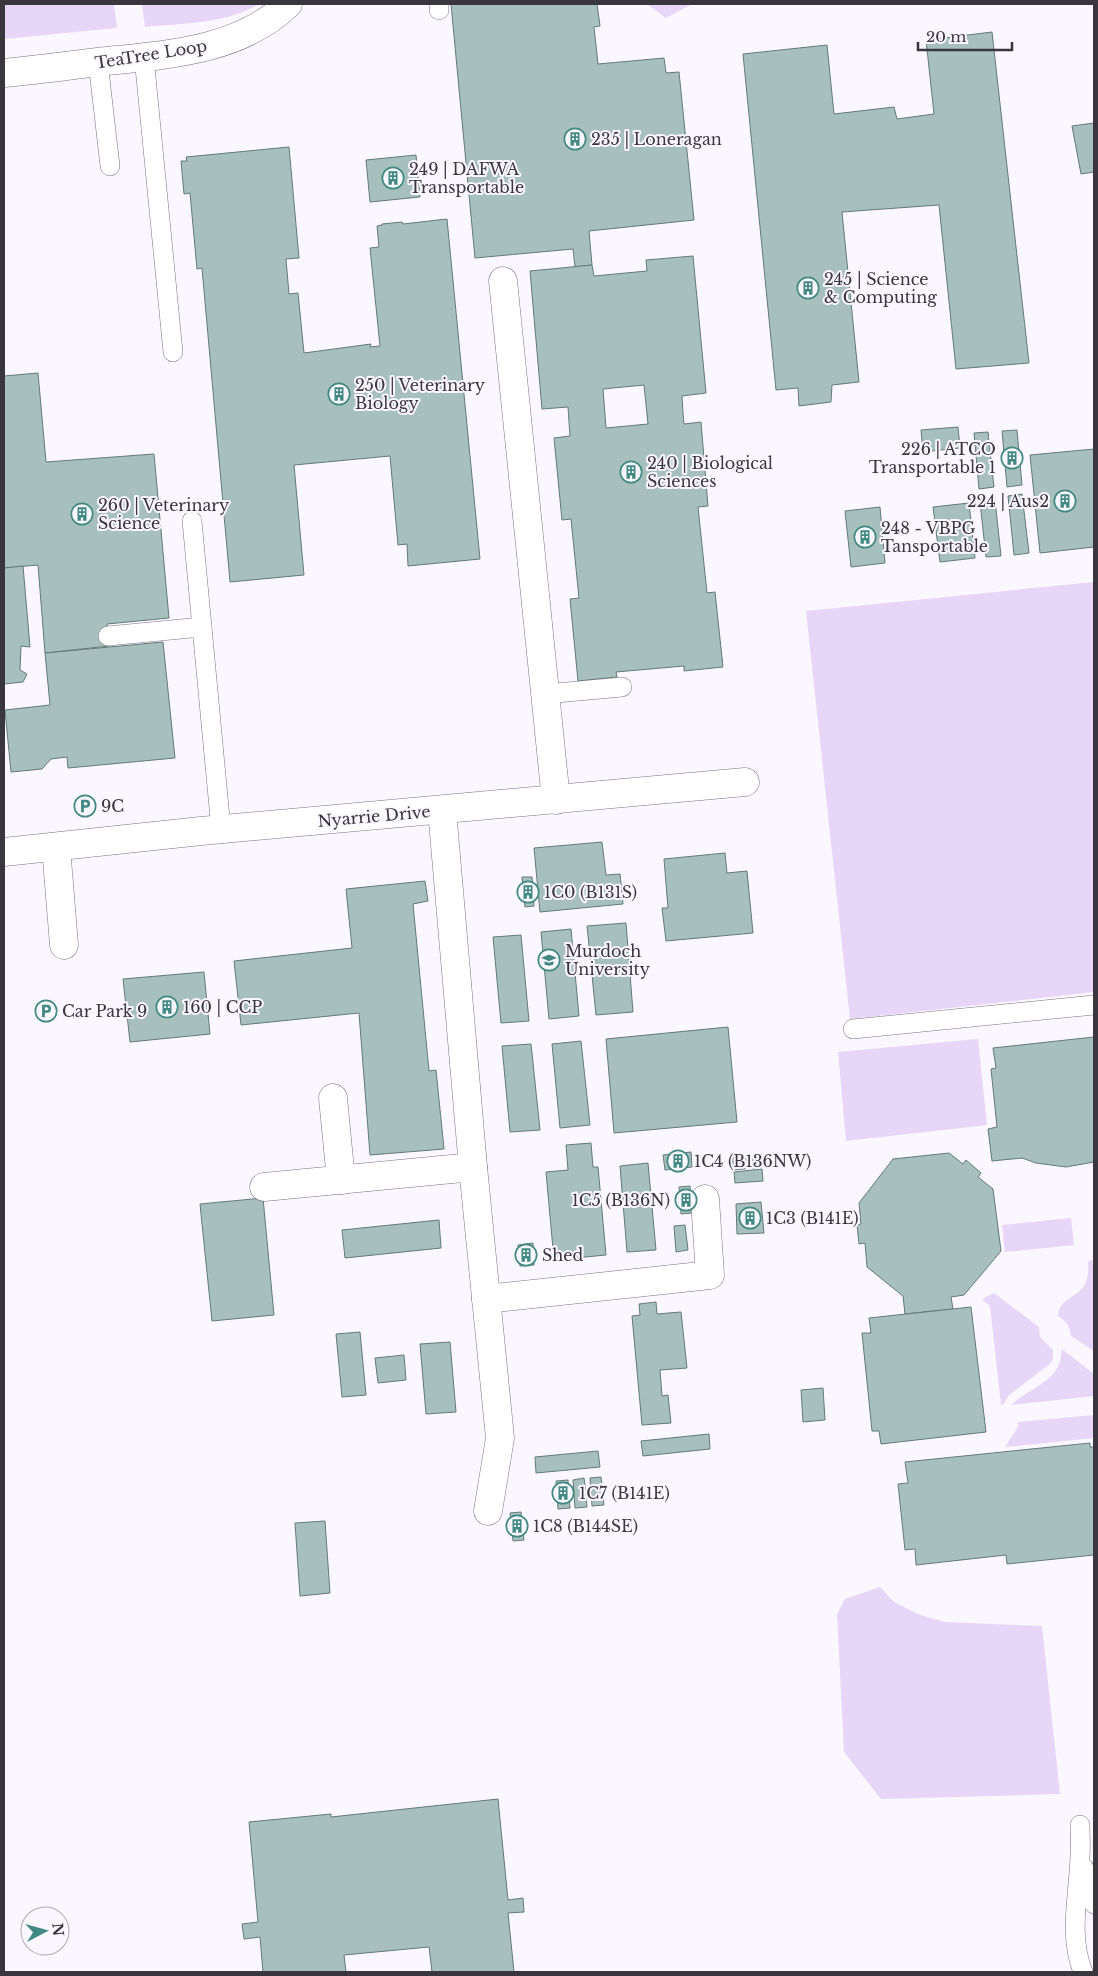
<svg xmlns="http://www.w3.org/2000/svg" width="1098" height="1976" font-family="'Libre Baskerville',serif">
<rect width="100%" height="100%" fill="#fbf7ff"/>
<g fill="#e7d6f7">
<path d="M4 4H114L117 28 4 39Z"/>
<path d="M142 4H259C225 24 183 23 145 27Z"/>
<path d="M647 4H692L666 18Z"/>
<path d="M1094 582V992L850 1019 806 611Z"/>
<path d="M978 1039 987 1125 846 1141 838 1052Z"/>
<path d="M1071 1218 1074 1245 1005 1252 1002 1225Z"/>
<path d="M1094 1260V1351L1071 1336C1070 1327 1067 1321 1058 1316 1060 1291 1092 1302 1088 1261Z"/>
<path d="M994 1293 1039 1327 1040 1337 1053 1350V1358L1051 1363 1009 1395 1004 1404 1001 1405 990 1306 982 1299Z"/>
<path d="M1062 1349 1094 1374V1396L1011 1405C1024 1392 1053 1382 1059 1364 1061 1360 1061 1353 1062 1349Z"/>
<path d="M1094 1415V1438L1005 1447 1018 1427V1422Z"/>
<path d="M880 1587 894 1602 920 1615 945 1622 1042 1626 1060 1794 881 1799 844 1752 837 1614 845 1599Z"/>
</g>
<g fill="#a7c0bd" stroke="#637a77" fill-rule="evenodd">
<path d="M451 4H597L600 26 594 27 598 64 664 58 666 73 679 72 694 220 589 231 592 265 575 267 573 249 475 258Z"/>
<path d="M992 32 1029 363 956 369 939 205 842 212 859 382 832 385 831 402 799 406 798 388 776 390 743 54 827 45 834 114 894 107 897 119 934 114 926 40Z"/>
<path d="M1094 123V172L1081 174 1072 126Z"/>
<path d="M289 147 299 258 286 259 289 294 298 293 304 353 371 344 370 347 380 346 370 248 379 247 377 226 382 225V224L402 222 403 224 447 219 480 559 408 566 407 544 398 545 390 456 294 465 304 575 230 582 202 268 197 269 190 193 184 194 181 161H187L186 157Z"/>
<path d="M416 155 420 197 370 202 366 160Z"/>
<path d="M693 256 706 393 682 396 683 413 684 424 701 422 708 506 698 507 707 593 715 592 723 667 684 671V666L616 672 617 677 578 681 570 599 579 598 571 519 562 520 554 438 570 436 568 407 542 409 530 271 592 265 594 276 647 271 646 260ZM644 385 648 424 606 428 603 389Z"/>
<path d="M38 373 46 462 154 454 169 618 107 624 109 646 45 653 38 565 4 568V376Z"/>
<path d="M958 427 960 448 923 452 921 430Z"/>
<path d="M1017 430 1022 485 1007 487 1002 431Z"/>
<path d="M988 432 994 487 979 489 974 433Z"/>
<path d="M1094 449V547L1040 553 1030 455Z"/>
<path d="M1022 494 1029 553 1014 555 1008 496Z"/>
<path d="M995 500 1001 556 986 557 980 502Z"/>
<path d="M969 503 975 558 940 562 933 507Z"/>
<path d="M880 507 885 563 851 567 845 511Z"/>
<path d="M23 566 30 647 21 646 20 670 27 674 23 682 4 684V568Z"/>
<path d="M163 642 175 758 68 768 67 757 51 759 42 769 11 772 5 710 50 705 45 653Z"/>
<path d="M602 842 606 875 620 874 623 904 540 912 534 848Z"/>
<path d="M725 853 727 873 747 871 753 933 666 941 662 908H668L664 859Z"/>
<path d="M522 877H532L534 906 525 907Z"/>
<path d="M425 881 428 901 413 904 429 1071 436 1070 444 1149 370 1155 359 1013 241 1025 234 961 352 948 346 889Z"/>
<path d="M626 923 633 1012 596 1015 587 926Z"/>
<path d="M571 929 579 1016 549 1019 541 932Z"/>
<path d="M521 935 529 1021 501 1023 493 937Z"/>
<path d="M204 972 210 1034 130 1042 123 979Z"/>
<path d="M728 1027 737 1122 614 1133 606 1039Z"/>
<path d="M1094 1037V1162L1066 1167 1036 1163 1022 1158 992 1161 988 1129 997 1127 991 1069 996 1068 993 1048Z"/>
<path d="M581 1041 590 1125 560 1128 552 1044Z"/>
<path d="M531 1044 540 1130 510 1132 502 1046Z"/>
<path d="M591 1143 593 1167H598L606 1255 554 1260 546 1172 568 1170 566 1145Z"/>
<path d="M691 1152 692 1167 665 1170 663 1155Z"/>
<path d="M949 1153 963 1164 966 1160 981 1173 978 1177 993 1189 1001 1251 964 1295 951 1297 953 1309 905 1314 903 1296 867 1267 865 1243 859 1244 857 1225 861 1224 859 1203 893 1159Z"/>
<path d="M761 1156 762 1167 734 1170 732 1158Z"/>
<path d="M648 1163 656 1250 627 1252 620 1166Z"/>
<path d="M762 1169 763 1181 735 1183 734 1172Z"/>
<path d="M690 1186 692 1213 681 1214 679 1187Z"/>
<path d="M263 1198 274 1315 212 1321 200 1204Z"/>
<path d="M761 1202 764 1233 737 1234 736 1204Z"/>
<path d="M439 1220 441 1248 345 1258 342 1230Z"/>
<path d="M685 1225 688 1250 676 1252 674 1226Z"/>
<path d="M533 1243 534 1265 520 1266 518 1245Z"/>
<path d="M656 1302 657 1314 681 1312 687 1368 660 1370 662 1396 668 1395 671 1423 642 1425 632 1316 640 1315 639 1304Z"/>
<path d="M971 1307 986 1432 881 1444 879 1431H872L862 1333H871L869 1318Z"/>
<path d="M360 1332 366 1395 342 1397 336 1334Z"/>
<path d="M450 1342 456 1412 426 1414 420 1344Z"/>
<path d="M404 1355 406 1380 378 1383 375 1358Z"/>
<path d="M823 1388 825 1420 803 1422 801 1390Z"/>
<path d="M709 1434 710 1449 643 1456 641 1441Z"/>
<path d="M1090 1443V1447H1094V1555L1007 1564 1006 1555 916 1565 915 1549 905 1550 898 1484 908 1483 905 1462Z"/>
<path d="M598 1451 600 1467 536 1473 535 1457Z"/>
<path d="M601 1477 604 1505 592 1506 591 1492 586 1493 587 1507 575 1508 574 1494H569L570 1508 558 1509 556 1481 568 1480 569 1494 574 1493 573 1480 584 1478 586 1492H591L590 1478Z"/>
<path d="M521 1512 524 1540 513 1541 510 1513Z"/>
<path d="M325 1521 330 1593 300 1596 295 1523Z"/>
<path d="M498 1799 508 1900 523 1898 524 1912 508 1913 514 1972H432L429 1947 344 1955 346 1972H263L260 1937 244 1939 242 1924 258 1922 249 1822 331 1814V1817Z"/>
</g>
<g fill="none" stroke-linecap="round" stroke-linejoin="round">
<g stroke="#7a7283" stroke-width="20">
<g id="service">
<path d="M439 4V10"/>
<path d="M144 57 173 352"/>
<path d="M98 62 110 166"/>
<path d="M192 521 221 829"/>
<path d="M108 636 202 627"/>
<path d="M545 694 622 687"/>
<path d="M853 1029 1094 1005"/>
<path d="M1080 1825C1080 1835 1081 1846 1080 1856 1079 1894 1068 1935 1083 1972"/>
<path d="M1084 1868 1094 1904"/>
</g>
</g>
<g stroke="#7a7283" stroke-width="29">
<g id="minor">
<path d="M4 73C35 70 67 66 98 62 163 55 239 52 288 4"/>
<path d="M503 281 556 800"/>
<path d="M442 810 473 1167 500 1438 488 1511"/>
<path d="M56 847 64 945"/>
<path d="M4 852 201 831 745 782"/>
<path d="M333 1098 341 1180"/>
<path d="M264 1187 473 1167"/>
<path d="M486 1299 710 1275 705 1199"/>
</g>
</g>
<use href="#service" stroke="#fff" stroke-width="19"/>
<use href="#minor" stroke="#fff" stroke-width="28"/>
</g>
<defs>
<g id="building-ring" transform="scale(1.125)"><circle r="9.5" fill="#fbf7ff" stroke="#438983" stroke-width="1.5"/><path d="M-4-6H4V6H1V3H-1V6H-4ZM-2.5-4.3h1.7v1.8h-1.7ZM.8-4.3h1.7v1.8H.8ZM-2.5-1h1.7V.8h-1.7ZM.8-1h1.7V.8H.8Z" fill="#438983"/></g>
<g id="parking-ring" transform="scale(1.125)"><circle r="9.5" fill="#fbf7ff" stroke="#438983" stroke-width="1.5"/><path d="M-3.5-5.5H1a3.5 3.5 0 0 1 0 7H-1V5.5H-3.5ZM-1-3.4V-.6H.8a1.4 1.4 0 0 0 0-2.8Z" fill="#438983"/></g>
<g id="university-ring" transform="scale(1.125)"><circle r="9.5" fill="#fbf7ff" stroke="#438983" stroke-width="1.5"/><path d="M0-5L7-2L0 1L-7-2ZM-4 1L0 2.5L4 1V4Q0 6-4 4Z" fill="#438983"/></g>
</defs>
<g fill-rule="evenodd">
<use href="#building-ring" x="575" y="139"/>
<use href="#building-ring" x="393" y="178"/>
<use href="#building-ring" x="808" y="288"/>
<use href="#building-ring" x="339" y="394"/>
<use href="#building-ring" x="1012" y="458"/>
<use href="#building-ring" x="631" y="472"/>
<use href="#building-ring" x="1065" y="501"/>
<use href="#building-ring" x="82" y="514"/>
<use href="#building-ring" x="865" y="537"/>
<use href="#parking-ring" x="85" y="806"/>
<use href="#building-ring" x="528" y="892"/>
<use href="#university-ring" x="549" y="960"/>
<use href="#building-ring" x="167" y="1007"/>
<use href="#parking-ring" x="46" y="1011"/>
<use href="#building-ring" x="678" y="1161"/>
<use href="#building-ring" x="686" y="1200"/>
<use href="#building-ring" x="750" y="1218"/>
<use href="#building-ring" x="526" y="1255"/>
<use href="#building-ring" x="563" y="1493"/>
<use href="#building-ring" x="517" y="1526"/>
</g>
<g text-anchor="middle" dominant-baseline="central" stroke-width="4" stroke-linejoin="round" paint-order="stroke">
<g font-size="16" fill="#39363d" stroke="#fbf7ff">
<text transform="translate(151 54) rotate(-9)">TeaTree Loop</text>
<text transform="translate(374 816) rotate(-5)">Nyarrie Drive</text>
</g>
<g font-size="16" fill="#39363d" stroke="#fbf7ff" text-anchor="start">
<text x="591" y="139">235 | Loneragan</text>
<text x="409" y="169">249 | DAFWA<tspan x="409" dy="18">Transportable</tspan></text>
<text x="824" y="279">245 | Science<tspan x="824" dy="18">&amp; Computing</tspan></text>
<text x="355" y="385">250 | Veterinary<tspan x="355" dy="18">Biology</tspan></text>
<text x="996" y="449" text-anchor="end">226 | ATCO<tspan x="996" dy="18">Transportable 1</tspan></text>
<text x="647" y="463">240 | Biological<tspan x="647" dy="18">Sciences</tspan></text>
<text x="1049" y="501" text-anchor="end">224 | Aus2</text>
<text x="98" y="505">260 | Veterinary<tspan x="98" dy="18">Science</tspan></text>
<text x="881" y="528">248 - VBPG<tspan x="881" dy="18">Tansportable</tspan></text>
<text x="101" y="806">9C</text>
<text x="544" y="892">1C0 (B131S)</text>
<text x="565" y="951">Murdoch<tspan x="565" dy="18">University</tspan></text>
<text x="183" y="1007">160 | CCP</text>
<text x="62" y="1011">Car Park 9</text>
<text x="694" y="1161">1C4 (B136NW)</text>
<text x="670" y="1200" text-anchor="end">1C5 (B136N)</text>
<text x="766" y="1218">1C3 (B141E)</text>
<text x="542" y="1255">Shed</text>
<text x="579" y="1493">1C7 (B141E)</text>
<text x="533" y="1526">1C8 (B144SE)</text>
</g>
</g>
<rect width="1098" height="1976" fill="none" stroke="#39363d" stroke-width="10"/>
<g transform="translate(45 1931) rotate(84)"><circle r="24" fill="#fbf7ff" stroke="#adaab1"/>
<path d="M0-4L9 19L0 12L-9 19Z" fill="#438983"/>
<text y="-8" font-size="14" font-weight="bold" text-anchor="middle" fill="#39363d">N</text>
</g>
<path d="M918 42v8h94v-8" fill="none" stroke="#39363d" stroke-width="2.5"/>
<text x="926" y="42" font-size="15" fill="#39363d" stroke="#fbf7ff" stroke-width="4" paint-order="stroke">20 m</text>
</svg>
